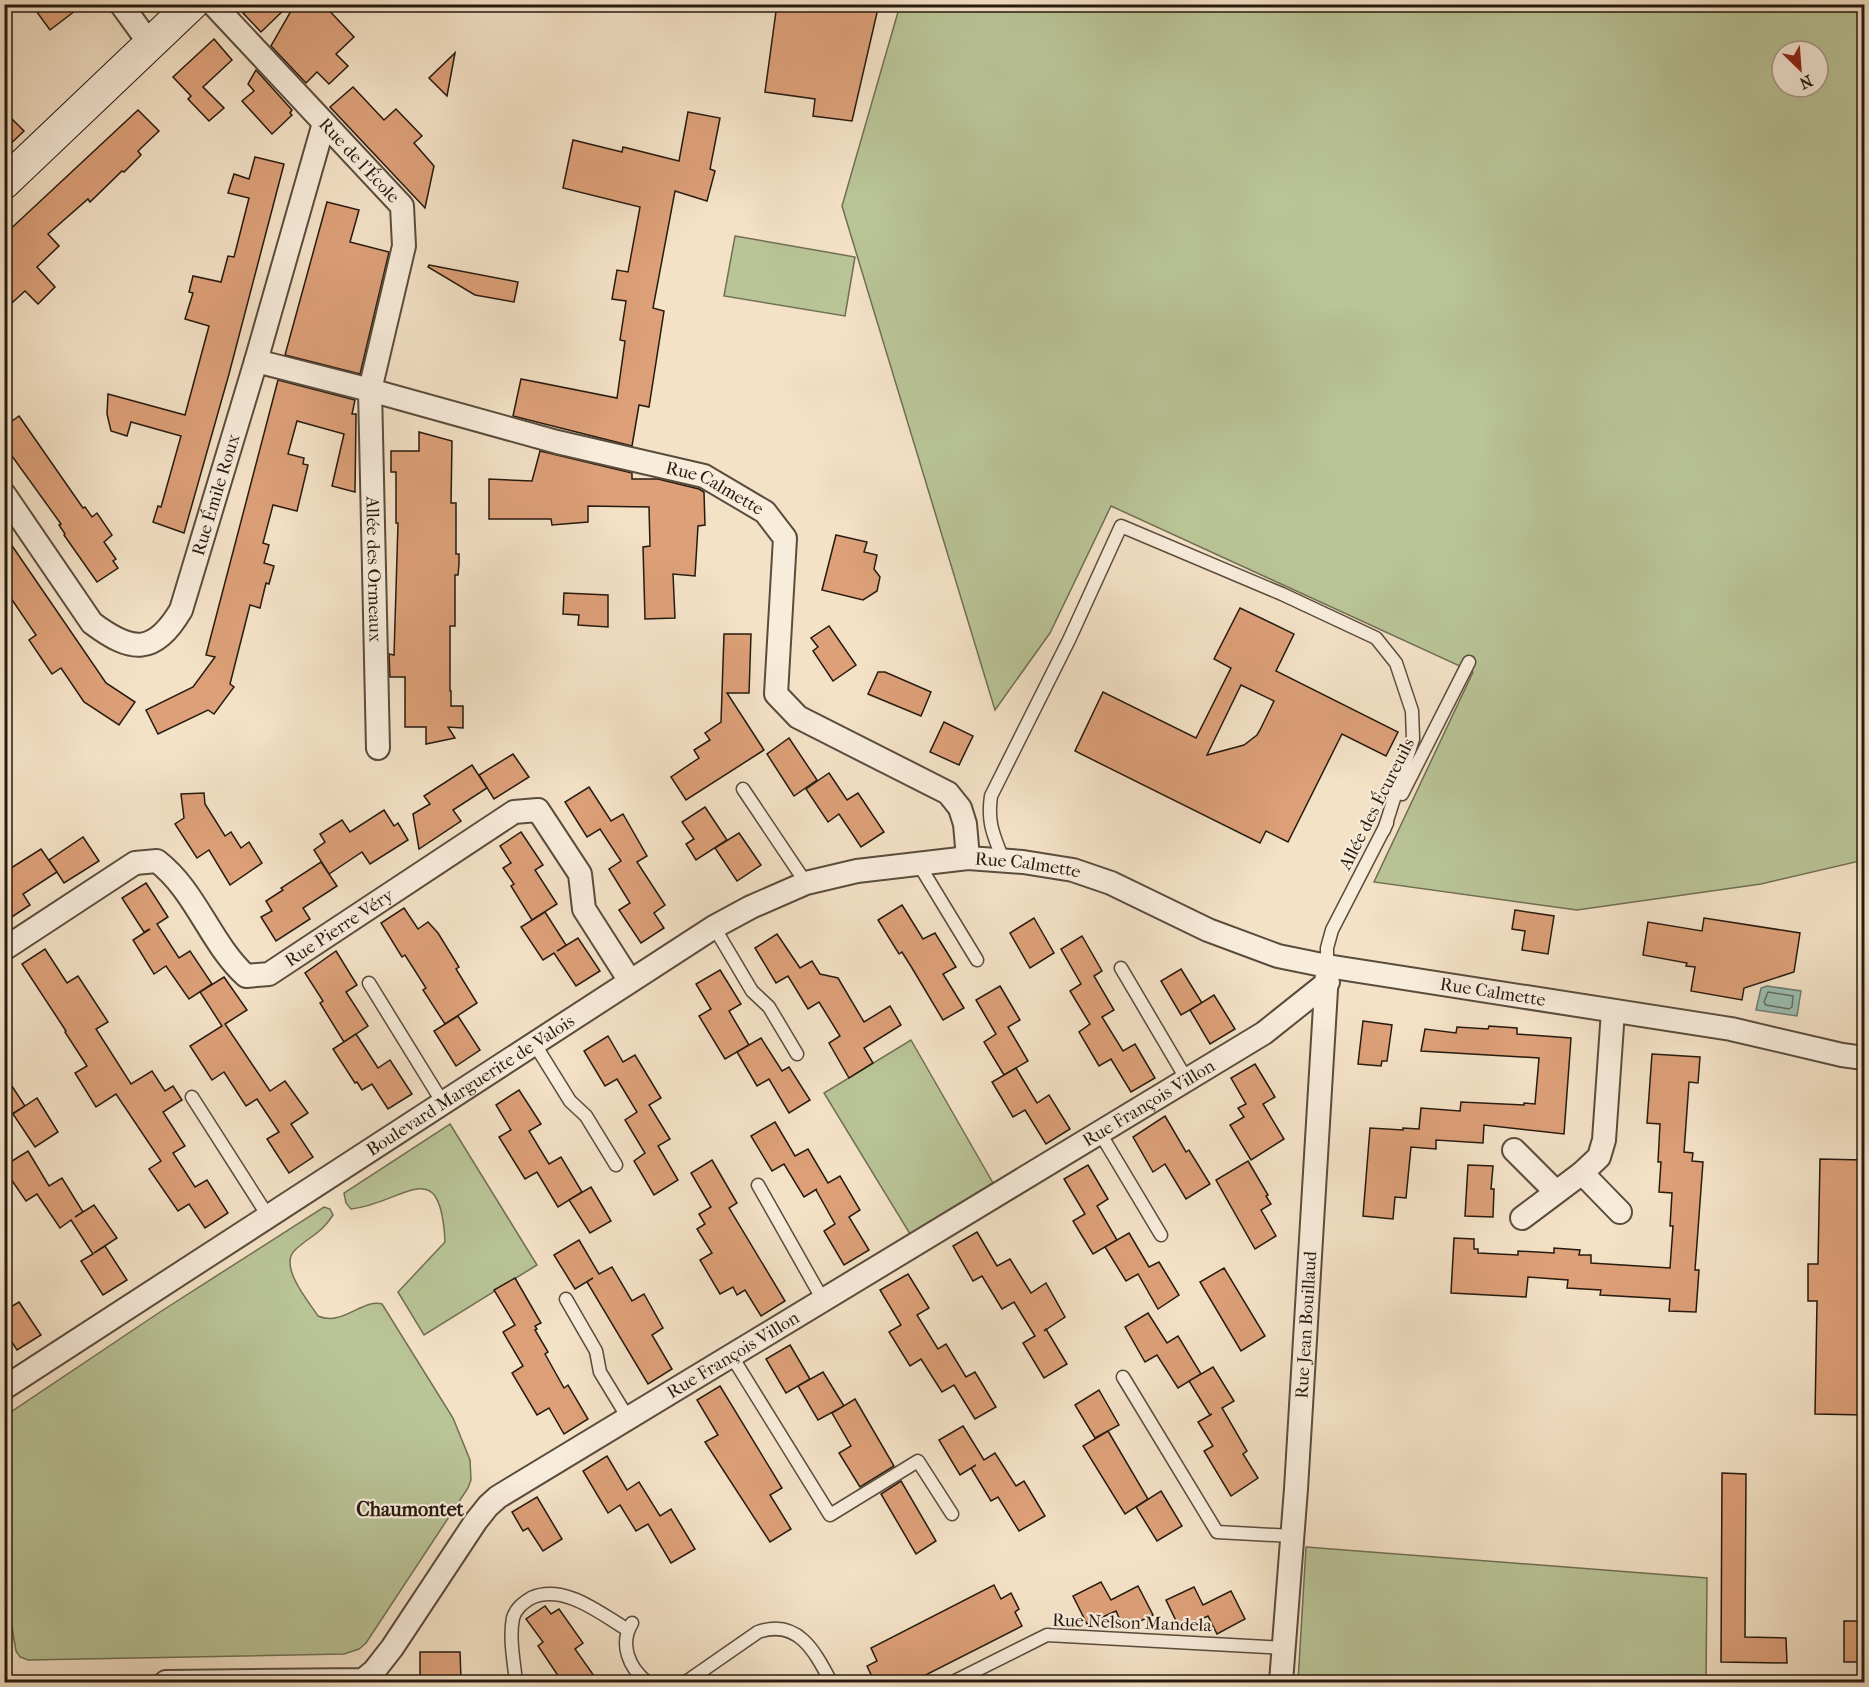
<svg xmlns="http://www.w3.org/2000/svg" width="1869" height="1687" font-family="'IM FELL French Canon',serif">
<rect width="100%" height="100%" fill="#f4e2c7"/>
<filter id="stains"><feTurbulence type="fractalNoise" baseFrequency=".00333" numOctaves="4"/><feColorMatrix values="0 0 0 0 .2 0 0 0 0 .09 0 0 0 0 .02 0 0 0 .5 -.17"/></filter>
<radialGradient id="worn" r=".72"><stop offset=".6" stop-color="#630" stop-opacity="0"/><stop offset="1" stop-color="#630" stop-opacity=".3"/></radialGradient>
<g fill="#b9c497" stroke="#706f53" stroke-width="1.5" fill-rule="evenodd">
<path d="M900 5H1864V860L1761 884 1577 910 1374 882 1473 672 1111 506 1050 633 995 710 842 206ZM1782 51H1818V87H1782Z"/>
<path d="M735 236 855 257 845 316 724 296Z"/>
<path d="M911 1040 993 1183 910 1234 824 1093Z"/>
<path d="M450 1124 537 1265 424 1335 398 1292 445 1242C441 1150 403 1204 351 1209L346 1203 344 1193Z"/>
<path d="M324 1207 330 1209 333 1215C320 1235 311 1235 295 1250 278 1266 309 1302 318 1316 342 1327 363 1298 382 1304L453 1418 470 1460 471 1480 468 1488 366 1643 359 1649 344 1654 28 1660 20 1657 16 1651 5 1587V1416L160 1312Z"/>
<path d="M1306 1547 1707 1578 1706 1682H1298Z"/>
</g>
<path fill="#9cbeb3" stroke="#6d7c71" stroke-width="1.5" d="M1767 986 1801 991 1797 1016 1756 1010 1761 988Z"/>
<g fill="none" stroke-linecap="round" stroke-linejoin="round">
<path stroke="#626c61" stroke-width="1.5" d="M1768 992 1793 996 1792 1007 1789 1009 1766 1005 1764 1002Z"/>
</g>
<g fill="#dda079" stroke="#271a0f" stroke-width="1.5" fill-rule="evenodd">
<path d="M31 4H84L50 30Z"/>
<path d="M253 4H290L261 32 243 13Z"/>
<path d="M295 4H323L354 37 336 54 348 66 329 84 317 72 306 83 271 46Z"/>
<path d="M777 4H879L852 121 813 116 815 99 765 92Z"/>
<path d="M214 39 232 60 203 87 224 108 209 121 188 99 191 96 173 77Z"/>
<path d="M455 53 447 96 429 78Z"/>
<path d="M256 70 292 110 290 113 292 115 272 134 242 101 254 91 248 84Z"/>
<path d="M353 87 384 120 396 109 422 136 414 143 434 166 425 208 330 107Z"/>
<path d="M138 110 159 131 138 151 141 155 124 172 122 171 90 202 88 199 48 234 59 246 37 267 55 287 38 304 25 291 4 310V235Z"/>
<path d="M4 111 24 131 4 150Z"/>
<path d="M688 112 720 118 710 169 715 171 707 201 675 191 653 308 664 311 649 407 639 405 632 446 513 416 521 379 617 398 625 341 620 340 626 301 612 299 617 270 628 272 640 207 563 188 573 140 622 152 623 147 679 161Z"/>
<path d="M255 157 284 164 229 374 184 533 153 522 158 506 161 507 181 436 131 422 127 436 111 431 107 414 108 394 185 415 209 326 185 319 193 293 189 292 193 276 221 282 228 256 234 257 249 198 228 193 234 174 249 179Z"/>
<path d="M327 202 359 210 350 242 389 252 360 374 285 355Z"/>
<path d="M429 265 518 282 514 302 475 295 428 267Z"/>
<path d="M278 380 355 400 352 414H356L355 492 332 486 344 434 297 421 288 454 304 458 303 464 308 465 297 511 273 505 263 543 269 545 264 563 274 566 269 584 266 583 260 608 250 605 230 684 234 687 214 714 208 710 158 734 146 710 193 687 215 657 206 655Z"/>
<path d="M19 416 83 508 85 507 92 517 97 513 112 535 104 542 116 559 113 561 118 568 97 582 64 535 65 534 59 525 61 524 4 445V427Z"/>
<path d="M419 432 452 441 451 503H456V554H459V564L458 575H455V626H450V691H451V706H463V728L448 727 455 738 426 744V727H405V677H390L389 654 394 655 398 523H396V472H391V451H419Z"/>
<path d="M540 451 632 473V479H658L699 489 704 492 705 525 698 526 695 576 673 574 675 618 645 619 643 547 650 546 649 507 588 506V522L552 525 551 519H489V479L532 481Z"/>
<path d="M4 534 106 683 135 702 119 725 84 702 61 668 52 674 29 640 36 635 4 588Z"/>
<path d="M836 535 867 542 864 552 877 555 874 569 880 577 877 591 863 600 822 590Z"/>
<path d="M564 593 608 595V627L578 625 579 615 563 614Z"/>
<path d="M1240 608 1294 634 1276 671 1398 732 1386 756 1342 734 1288 842 1266 831 1260 843 1075 751 1103 692 1196 738 1231 668 1214 659ZM1241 685 1274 701 1260 730 1257 735 1244 745 1207 755Z"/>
<path d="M829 626 856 665 833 681 813 651 818 647 811 638Z"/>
<path d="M724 634H751L749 693H727L764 750 686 800 671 777 699 758 694 750 710 740 705 733 721 722Z"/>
<path d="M878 672H885L931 692 921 716 868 694Z"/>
<path d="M944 722 973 736 959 765 930 752Z"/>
<path d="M789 738 817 780 794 796 767 754Z"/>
<path d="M513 754 529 777 494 799 479 775Z"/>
<path d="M472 765 487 788 453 810 461 821 419 849 413 814 430 804 424 796Z"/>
<path d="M829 773 847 800 858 793 884 832 861 847 839 814 828 822 806 789Z"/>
<path d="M589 787 611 821 623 814 647 856 637 862 665 905 654 913 664 928 641 943 619 910 630 903 609 869 621 861 600 829 587 837 565 802Z"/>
<path d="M204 793 205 804 225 836 231 832 241 848 249 842 262 863 230 885 209 850 197 858 175 824 184 818 181 794Z"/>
<path d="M705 807 727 840 696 860 686 844 694 839 682 822Z"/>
<path d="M384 810 394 826 398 823 408 840 370 864 362 852 329 874 314 850 325 842 320 834 342 820 350 832Z"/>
<path d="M521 832 543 865 535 870 557 904 532 920 511 886 514 884 503 868 511 863 500 846Z"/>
<path d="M739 833 761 865 737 881 715 848Z"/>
<path d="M83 837 99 861 64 883 49 860Z"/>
<path d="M41 849 57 872 23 894 30 905 4 922V865L8 870Z"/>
<path d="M321 862 337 886 303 908 310 919 276 941 261 917 272 911 266 901 283 890 281 888Z"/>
<path d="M146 883 168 917 157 924 179 958 190 951 212 984 189 999 166 966 154 974 133 940 150 929 144 932 122 898Z"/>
<path d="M902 905 923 939 935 933 956 967 943 974 964 1008 943 1020 912 968 902 952 899 954 878 920Z"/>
<path d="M404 908 418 929 428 922 438 933 459 967 456 969 477 1003 445 1024 423 990 426 988 405 955 402 957 381 923Z"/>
<path d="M1515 910 1554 916 1548 954 1522 950 1525 931 1512 929Z"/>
<path d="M545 912 566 945 557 951 578 938 600 971 576 986 554 953 543 960 521 927Z"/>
<path d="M1034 918 1054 953 1030 968 1010 933Z"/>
<path d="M1704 918 1800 933 1794 972 1744 988 1742 1000 1691 991 1695 967 1686 966 1687 963 1643 955 1648 922 1702 931Z"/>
<path d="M777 934 800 968 812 961 820 974 838 978 864 1022 890 1006 901 1025 864 1048 873 1063 849 1078 829 1043 840 1036 819 1002 808 1009 788 976 776 983 755 948Z"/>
<path d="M1082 936 1102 971 1094 976 1114 1010 1102 1017 1123 1051 1135 1044 1155 1078 1131 1092 1111 1059 1099 1066 1079 1032 1090 1024 1070 991 1081 984 1061 949Z"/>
<path d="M45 949 67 983 78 976 108 1022 96 1029 131 1084 152 1071 165 1091 173 1086 182 1100 163 1112 185 1146 173 1153 195 1187 207 1180 228 1213 205 1228 189 1204 178 1211 149 1169 161 1161 116 1094 96 1107 75 1073 87 1066 65 1032 66 1031 22 964Z"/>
<path d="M336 951 357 985 346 992 368 1026 344 1042 320 1003 323 1001 305 973Z"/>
<path d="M1181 969 1202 1003 1181 1015 1161 981Z"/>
<path d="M720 970 741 1004 729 1011 749 1045 725 1059 699 1016 711 1009 696 984Z"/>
<path d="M224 977 247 1010 225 1024 270 1091 285 1081 308 1113 291 1124 313 1157 289 1173 267 1139 279 1132 257 1099 246 1106 224 1072 212 1080 190 1046 222 1026 200 992Z"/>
<path d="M1000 986 1020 1020 1008 1027 1028 1061 1004 1075 984 1042 996 1034 976 1000Z"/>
<path d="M1214 995 1235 1029 1210 1044 1190 1010Z"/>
<path d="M458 1016 480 1050 456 1066 434 1031Z"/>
<path d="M1363 1021 1392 1025 1387 1061H1382L1381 1066 1358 1064Z"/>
<path d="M1489 1026 1517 1028V1034L1571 1038 1564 1134 1484 1125 1483 1143 1436 1140V1149L1411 1147 1406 1198 1395 1197 1393 1219 1363 1216 1370 1128 1403 1130V1128L1419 1129 1421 1108 1460 1111 1461 1102 1524 1105V1103L1535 1104 1539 1058 1421 1051 1425 1029 1456 1033 1457 1027 1488 1029Z"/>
<path d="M356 1034 378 1068 390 1060 412 1094 388 1109 372 1084 362 1090 357 1082 355 1083 333 1049Z"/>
<path d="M608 1036 623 1062 635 1055 661 1098 649 1105 670 1139 658 1146 678 1180 654 1195 634 1161 645 1153 625 1120 637 1112 617 1079 605 1086 584 1051Z"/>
<path d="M761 1038 782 1071 789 1067 810 1100 789 1113 769 1079 757 1086 737 1052Z"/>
<path d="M1652 1054 1700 1057 1698 1083 1689 1082 1684 1152 1693 1153 1692 1161 1703 1162 1695 1270H1699L1696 1312 1669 1311 1670 1299 1600 1295 1601 1290 1567 1288 1568 1280 1528 1277 1526 1297 1451 1293 1454 1238 1474 1239V1249H1478V1253L1518 1255V1251L1554 1253V1248L1580 1250 1579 1255H1591V1263L1670 1268 1673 1226H1670L1672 1193 1659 1192 1661 1162H1658L1660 1124 1647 1123Z"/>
<path d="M1255 1064 1275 1097 1263 1104 1284 1139 1251 1160 1230 1125 1244 1117 1238 1108 1246 1104 1231 1078Z"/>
<path d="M1016 1068 1037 1103 1049 1095 1070 1129 1046 1144 1025 1110 1013 1117 992 1082Z"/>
<path d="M4 1074 25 1106 4 1119Z"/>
<path d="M519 1090 541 1124 529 1131 549 1164 561 1157 582 1192 558 1207 537 1172 525 1179 499 1137 511 1130 496 1105Z"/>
<path d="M37 1098 58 1132 35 1147 13 1114Z"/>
<path d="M1165 1116 1186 1152 1189 1150 1210 1184 1186 1199 1165 1164 1153 1172 1133 1137Z"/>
<path d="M775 1122 795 1156 808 1149 828 1183 840 1176 860 1210 849 1217 869 1250 844 1265 824 1231 835 1224 816 1190 817 1189 804 1197 784 1164 772 1171 751 1136Z"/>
<path d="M28 1151 49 1186 62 1178 83 1212 75 1217 94 1205 117 1238 94 1253 105 1246 127 1280 103 1295 81 1261 93 1254 71 1220 60 1228 37 1194 26 1201 4 1169V1166Z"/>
<path d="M1820 1159 1864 1160V1415L1815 1414 1817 1301H1808V1264H1818Z"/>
<path d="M712 1160 737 1203 729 1208 785 1301 761 1316 745 1290 737 1295 733 1287 720 1294 700 1260 712 1253 697 1229 705 1224 699 1214 711 1207 691 1173Z"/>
<path d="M1248 1161 1268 1195 1266 1196 1271 1204 1261 1210 1276 1236 1255 1249 1216 1180Z"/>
<path d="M1088 1165 1108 1199 1097 1206 1117 1240 1093 1254 1073 1221 1085 1214 1064 1179Z"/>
<path d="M1468 1165 1493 1166 1491 1189H1494L1493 1217 1465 1216Z"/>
<path d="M591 1187 611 1221 590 1233 569 1200Z"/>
<path d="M977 1232 997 1266 1010 1259 1031 1293 1046 1283 1065 1317 1044 1331 1046 1329 1067 1364 1044 1378 1023 1343 1035 1336 1014 1302 1002 1309 982 1276 973 1281 953 1246Z"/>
<path d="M1129 1233 1149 1267 1159 1262 1179 1295 1158 1309 1138 1274 1126 1281 1105 1247Z"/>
<path d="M579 1240 599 1274 612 1267 632 1301 644 1294 663 1328 652 1335 672 1369 648 1384 587 1282 593 1278 575 1289 554 1255Z"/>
<path d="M1224 1268 1265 1336 1241 1351 1200 1282Z"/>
<path d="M908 1274 929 1308 917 1315 938 1349 946 1344 966 1377 975 1372 996 1407 975 1419 954 1385 942 1392 921 1359 910 1366 889 1332 901 1325 880 1290Z"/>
<path d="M515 1278 541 1323 535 1326 537 1329 535 1330 548 1352 545 1354 564 1388 568 1385 588 1419 564 1434 549 1408 537 1415 512 1373 523 1366 503 1332 515 1325 494 1290Z"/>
<path d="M19 1302 41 1335 17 1350 4 1330V1311Z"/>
<path d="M1148 1313 1167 1343 1178 1336 1201 1374 1178 1388 1157 1355 1145 1362 1125 1327Z"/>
<path d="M790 1345 810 1379 786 1393 766 1359Z"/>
<path d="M1213 1367 1234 1401 1222 1408 1247 1451 1243 1454 1258 1478 1231 1496 1204 1451 1213 1446 1198 1422 1212 1414 1210 1415 1189 1381Z"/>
<path d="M823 1372 844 1406 818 1420 798 1386Z"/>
<path d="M720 1386 782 1488 770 1495 791 1529 770 1542 705 1442 718 1435 697 1400Z"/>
<path d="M1099 1390 1119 1425 1095 1438 1075 1405Z"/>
<path d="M855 1399 894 1466 860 1487 839 1453 851 1446 832 1413Z"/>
<path d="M963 1426 984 1460 995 1453 1016 1486 1024 1481 1045 1516 1019 1531 998 1497 991 1501 971 1468 976 1465 960 1475 939 1440Z"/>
<path d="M1108 1431 1148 1499 1125 1514 1083 1446Z"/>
<path d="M607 1456 627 1490 639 1482 660 1516 671 1509 695 1549 671 1563 648 1524 636 1531 620 1505 608 1513 583 1471Z"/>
<path d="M1722 1473 1746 1474 1745 1637 1786 1638 1787 1663 1721 1662Z"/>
<path d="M901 1481 936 1541 916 1554 881 1494Z"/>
<path d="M1161 1491 1182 1526 1157 1541 1136 1507Z"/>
<path d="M537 1497 562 1539 543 1551 528 1528 523 1531 512 1512Z"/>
<path d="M1101 1582 1111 1600 1138 1586 1153 1615 1124 1629 1116 1611 1087 1624 1073 1596Z"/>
<path d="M994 1585 1001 1599 1011 1593 1019 1609 1015 1612 1022 1626 910 1683H875L867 1666 877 1661 871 1648Z"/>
<path d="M1194 1587 1203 1605 1231 1591 1245 1619 1217 1634 1208 1616 1180 1629 1166 1600Z"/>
<path d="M545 1606 551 1614 559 1609 583 1643 575 1649 599 1683H563L538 1646 543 1642 526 1619Z"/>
<rect x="1844" y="1621" width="20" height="41"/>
<path d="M420 1652H460L461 1679 420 1680Z"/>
</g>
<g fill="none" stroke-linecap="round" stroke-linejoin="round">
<g stroke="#5a4c3d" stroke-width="15">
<g id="service">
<path d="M743 789 806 883"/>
<path d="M1402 794 1469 662"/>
<path d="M1003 860C994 835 987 824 991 796L1069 640 1121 526 1282 594 1376 638 1396 663 1412 711 1413 739 1384 830"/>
<path d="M918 863 977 960"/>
<path d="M714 927 752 991 769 1007 797 1054"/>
<path d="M1327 966V948L1332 930 1387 823"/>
<path d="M1121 968 1187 1080"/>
<path d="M369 983 443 1103"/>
<path d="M534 1043 570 1101 586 1116 616 1165"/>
<path d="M192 1097 268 1216"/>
<path d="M1100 1133 1161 1235"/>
<path d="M758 1185 823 1300"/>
<path d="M566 1299 596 1351 600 1372 628 1418"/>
<path d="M731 1355 830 1515 918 1461 952 1514"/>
<path d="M1123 1377 1217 1532 1292 1536"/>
<path d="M632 1623C619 1644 629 1668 647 1682"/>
<path d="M516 1682C514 1662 509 1638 513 1618 516 1608 523 1603 531 1598 564 1583 601 1614 628 1630"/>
<path d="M686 1682 758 1632C798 1618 815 1652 831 1682"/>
<path d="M953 1682 1047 1635 1284 1648"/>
</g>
</g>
<g stroke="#5a4c3d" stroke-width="26">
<g id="minor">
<path d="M121 4 150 44"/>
<path id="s1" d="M213 4 402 206 404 246 370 390 378 748"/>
<path id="s2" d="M256 361 370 390 557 442 704 476 765 512 785 538 776 694 798 717 948 793 960 808 965 824 968 858"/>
<path id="s3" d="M4 494 92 623C132 653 154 655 181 610L256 361 324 123"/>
<path id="s4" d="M4 949 135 863 157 861C196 891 210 943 246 976L269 974 514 812 538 810 580 874 584 909 630 981"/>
<path d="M1514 1150 1556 1192"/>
<path d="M1582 1173 1620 1212"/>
<path d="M1522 1218 1582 1173 1599 1157 1604 1140 1613 1011"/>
<path id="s5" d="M4 1388 714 927 751 907 806 883 857 871 968 858 1023 862 1073 870 1111 883 1208 930 1278 956 1327 966 1731 1029 1842 1055 1864 1058"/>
<path id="s6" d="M166 1682 363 1680 374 1671 392 1648 476 1521 488 1506 498 1497 1264 1033 1328 982"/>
<path id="s7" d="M1281 1682 1296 1489 1327 973"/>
</g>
</g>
<g stroke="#271a0f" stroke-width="34">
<path id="secondary" d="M4 183 192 4"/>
</g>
<use href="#service" stroke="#f8ecdb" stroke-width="12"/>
<use href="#minor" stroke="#f8ecdb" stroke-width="22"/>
<use href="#secondary" stroke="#f8ecdb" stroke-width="32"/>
</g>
<g text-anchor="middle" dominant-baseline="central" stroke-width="4.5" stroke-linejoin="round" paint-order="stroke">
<g font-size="18" fill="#271a0f" stroke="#f8ecdb">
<text stroke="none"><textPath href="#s1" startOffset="214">Rue de l'École</textPath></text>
<text stroke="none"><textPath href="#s2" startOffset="477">Rue Calmette</textPath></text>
<text stroke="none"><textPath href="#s3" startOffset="386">Rue Émile Roux</textPath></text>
<text stroke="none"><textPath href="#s1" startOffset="644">Allée des Ormeaux</textPath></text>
<text transform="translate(1377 804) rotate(-63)">Allée des Écureuils</text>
<text stroke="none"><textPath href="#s5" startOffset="1173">Rue Calmette</textPath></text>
<text stroke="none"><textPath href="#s4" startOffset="432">Rue Pierre Véry</textPath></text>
<text stroke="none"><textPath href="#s5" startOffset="1659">Rue Calmette</textPath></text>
<text stroke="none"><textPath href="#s5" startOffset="556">Boulevard Marguerite de Valois</textPath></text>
<text stroke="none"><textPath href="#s6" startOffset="1186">Rue François Villon</textPath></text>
<text stroke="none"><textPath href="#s7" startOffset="358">Rue Jean Bouillaud</textPath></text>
<text stroke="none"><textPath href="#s6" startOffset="700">Rue François Villon</textPath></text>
<text transform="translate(1132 1623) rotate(2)">Rue Nelson Mandela</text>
</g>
<g font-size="20" font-weight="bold" fill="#271a0f" stroke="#f8ecdb">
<text x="410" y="1509">Chaumontet</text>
</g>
</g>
<rect width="1869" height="1687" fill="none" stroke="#f4e2c7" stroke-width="24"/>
<rect x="6" y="6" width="1857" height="1675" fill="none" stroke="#271a0f" stroke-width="3"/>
<rect x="12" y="12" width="1845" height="1663" fill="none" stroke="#271a0f" stroke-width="1.5"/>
<g transform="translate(1800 69) rotate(155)"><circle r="28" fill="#f8ecdb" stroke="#a49889" stroke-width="1.5"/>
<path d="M0-4.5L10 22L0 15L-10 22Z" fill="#8f2418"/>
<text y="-9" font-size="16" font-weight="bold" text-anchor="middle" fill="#271a0f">N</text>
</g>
<rect width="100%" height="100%" filter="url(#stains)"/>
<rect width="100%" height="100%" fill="url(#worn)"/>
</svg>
